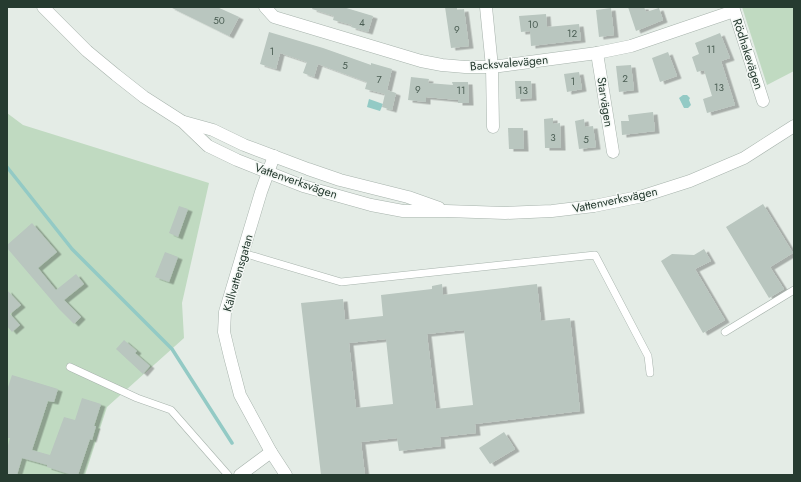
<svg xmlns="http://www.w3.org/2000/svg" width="801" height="482" font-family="Jost,sans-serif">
<defs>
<filter id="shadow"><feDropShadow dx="4.5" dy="2.5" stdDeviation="0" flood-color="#0004"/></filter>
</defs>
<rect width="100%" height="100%" fill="#e4ece6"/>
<g fill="#c0dac1">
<path d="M742 7H794V71L767 85Z"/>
<path d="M7 113 23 125 209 183 182 303 184 338 107 407 85 475H7Z"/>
</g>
<g fill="#93cac5">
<path d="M683 95H687L690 98 689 100 691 105 688 108H684L679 98Z"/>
<path d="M369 99 383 104 380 111 367 107Z"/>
</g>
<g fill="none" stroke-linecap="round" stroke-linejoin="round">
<path stroke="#93cac5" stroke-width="3.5" d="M7 167 72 249 172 349 232 443"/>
</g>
<g fill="#b9c6bf" fill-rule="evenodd" filter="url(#shadow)">
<path d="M170 7H217L239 17 229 36Z"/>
<path d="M313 7H343L373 16 368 32 351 27 352 25 333 20 334 16 312 9Z"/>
<path d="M445 7H457V10L464 9 469 46 451 48Z"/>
<path d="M628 7H644L646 12 659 8 663 20 636 31Z"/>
<path d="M611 8 614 35 599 37 596 10Z"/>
<path d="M546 14 547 27 579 24 581 40 531 46 530 31 521 32 519 16Z"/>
<path d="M269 32 323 48 371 65V63L392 69 387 90 396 93 392 110 382 107 385 94 365 89 367 82 318 64 314 77 303 73 307 62 280 53 276 69 260 64Z"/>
<path d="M720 33 730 58 721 61 735 105 707 113 703 99 712 96 704 70 697 72 692 57 699 54 695 43Z"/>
<path d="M668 52 677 76 660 82 652 58Z"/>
<path d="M631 65 634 90 619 92 616 66Z"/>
<path d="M579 72 582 89 567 92 564 74Z"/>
<path d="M411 77 429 79 428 83 453 85 452 82H468L469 103H458V100L426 97V102L408 100Z"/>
<path d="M515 81H531L532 98 516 99Z"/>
<path d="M653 112 655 131 622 135 621 121H629L628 115Z"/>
<path d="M553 118V124L560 123 561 148H545L544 119Z"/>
<path d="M584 119 585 127 593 126 596 147 579 149 575 121Z"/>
<path d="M508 128H523L524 149H509Z"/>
<path d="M763 204 793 253 770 267 784 289 769 298 726 227Z"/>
<path d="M179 206 188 209 178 237 169 233Z"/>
<path d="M32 223 57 252 38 268 56 290 76 274 84 284 64 300 81 317 74 324 59 309 7 248V245Z"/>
<path d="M704 249 711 261 695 269 725 320 703 333 661 261 672 254 694 255Z"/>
<path d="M165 252 178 257 169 282 155 277Z"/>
<path d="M442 284 443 295 537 284 541 321 570 318 580 411 475 424 476 433 440 437 441 446 399 451 397 438 361 442 365 475H321L301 303 343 299 345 320 383 316 381 295 432 289V286ZM464 330 473 405 436 409 427 334ZM386 339 393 404 356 408 349 343Z"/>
<path d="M7 290 21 305 10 314 20 325 12 332 7 326Z"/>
<path d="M124 340 137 351 135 353 150 366 143 374 116 349Z"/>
<path d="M12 375 58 389 54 402 48 401 32 450 50 455 64 417 75 420 82 398 101 404 94 426H96L92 440 90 439 78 475H72L47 467V465L22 458 17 475H7V449L10 438H7V390Z"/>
<path d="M504 432 515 449 490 464 479 448Z"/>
</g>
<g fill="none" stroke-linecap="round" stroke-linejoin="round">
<g stroke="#a7b3ac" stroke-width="8">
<g id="service">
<path d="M243 253 341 282 595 255 648 356 650 373"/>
<path d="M725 332 794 290"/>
<path d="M70 367 137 398 171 410 228 475"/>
</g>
</g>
<g stroke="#a7b3ac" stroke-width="13">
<g id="minor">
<path d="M265 7 274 17 421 61 442 65 465 67H492L597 53 631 46 734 11"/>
<path d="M486 7 492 67 493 127"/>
<path d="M733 7 763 101"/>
<path d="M597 53 613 152"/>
<path d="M274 156 261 192 225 312 224 332 230 357 240 395 271 452 286 475"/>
<path d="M240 475 271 452"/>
</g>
</g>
<g stroke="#a7b3ac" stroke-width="13">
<g id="tertiary">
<path d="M43 7 87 51 116 75 144 97 183 122 208 146 237 160 303 186 371 205 403 211H446L505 213 552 211 594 206 643 196 690 181 744 158 794 126"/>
<path d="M184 122 213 130 244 145 308 169 340 180 408 197 439 208"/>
</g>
</g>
<use href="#service" stroke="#fff" stroke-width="7"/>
<use href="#minor" stroke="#fff" stroke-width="12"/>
<use href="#tertiary" stroke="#fff" stroke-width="12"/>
</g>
<g text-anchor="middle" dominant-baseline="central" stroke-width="3" stroke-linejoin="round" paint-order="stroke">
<g font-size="10" fill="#4b5e54">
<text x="219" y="20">50</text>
<text x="362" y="22">4</text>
<text x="533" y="24">10</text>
<text x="457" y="29">9</text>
<text x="572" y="33">12</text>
<text x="711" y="49">11</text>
<text x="272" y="51">1</text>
<text x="345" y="65">5</text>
<text x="625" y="78">2</text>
<text x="379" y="79">7</text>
<text x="573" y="81">1</text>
<text x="719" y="87">13</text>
<text x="418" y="89">9</text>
<text x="461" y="90">11</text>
<text x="523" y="90">13</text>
<text x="553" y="137">3</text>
<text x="586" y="139">5</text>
</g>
<g font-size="12" fill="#263b30" stroke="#f4f8f5">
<text transform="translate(748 54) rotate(72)">Rödhakevägen</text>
<text transform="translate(509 63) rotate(-5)">Backsvalevägen</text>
<text transform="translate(605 102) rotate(81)">Starvägen</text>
<text transform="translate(296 181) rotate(19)">Vattenverksvägen</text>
<text transform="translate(615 200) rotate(-12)">Vattenverksvägen</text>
<text transform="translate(238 273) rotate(-74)">Källvattensgatan</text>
</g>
</g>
<rect width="801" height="482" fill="none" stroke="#263b30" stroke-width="16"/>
</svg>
